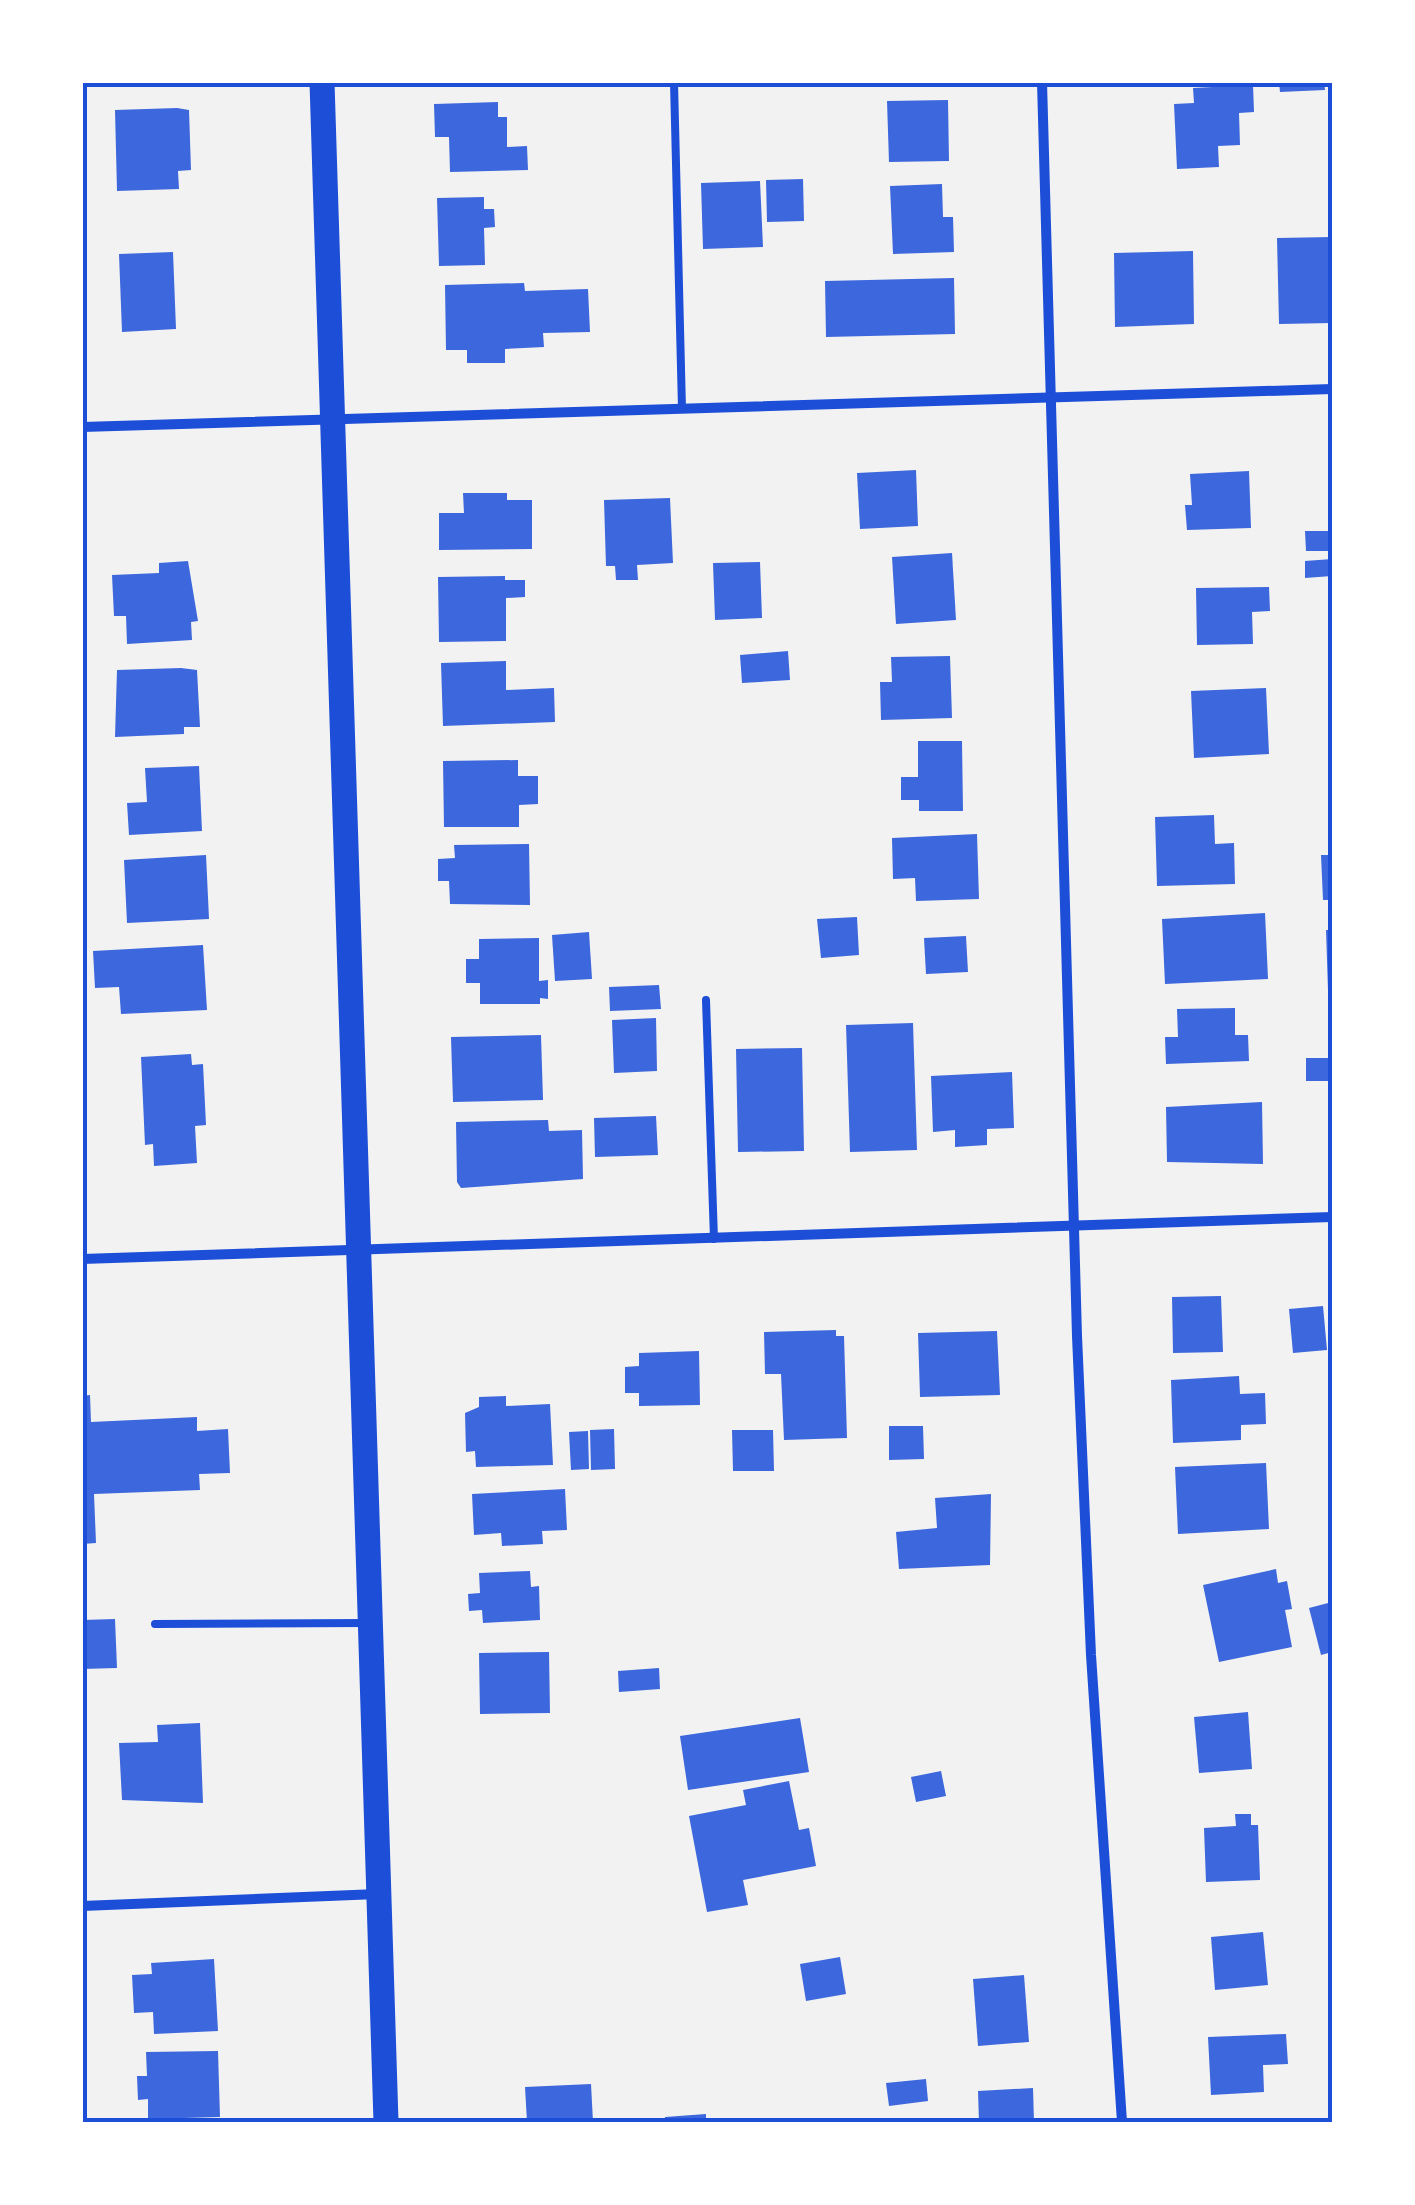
<svg xmlns="http://www.w3.org/2000/svg" width="1415" height="2205" font-family="'Open Sans',sans-serif">
<rect width="100%" height="100%" fill="#f2f2f2"/>
<g fill="#3d67dc">
<path d="M1279 82H1324L1325 90 1280 92Z"/>
<path d="M1253 85 1254 112 1239 113 1240 145 1218 146 1219 167 1177 169 1174 104 1194 103 1193 88Z"/>
<path d="M948 100 949 161 889 162 887 101Z"/>
<path d="M498 102V117H507V147L527 146 528 170 450 172 449 137H435L434 104Z"/>
<path d="M177 108 189 110 191 170 178 171 179 189 117 191 115 110Z"/>
<path d="M803 179 804 221 767 222 766 180Z"/>
<path d="M760 181 763 247 703 249 701 183Z"/>
<path d="M942 184 943 217H953L954 252 893 254 890 186Z"/>
<path d="M484 197V209H494L495 227 484 228 485 265 439 266 437 198Z"/>
<path d="M1332 237V323L1279 324 1277 238Z"/>
<path d="M1193 251 1194 324 1115 327 1114 253Z"/>
<path d="M173 252 176 329 122 332 119 254Z"/>
<path d="M954 278 955 334 826 337 825 281Z"/>
<path d="M524 283 525 291 588 289 590 332 543 333 544 347 505 349V363H467V350H446L445 285Z"/>
<path d="M916 470 918 526 860 529 857 473Z"/>
<path d="M1249 471 1251 528 1187 530 1185 505H1192L1190 474Z"/>
<path d="M463 493H507V500H532V549L439 550V513H464Z"/>
<path d="M670 498 673 563 637 565 638 580H616L615 566H606L604 500Z"/>
<path d="M1305 531H1332V551H1306Z"/>
<path d="M952 553 956 620 896 624 892 557Z"/>
<path d="M1332 559V576L1305 578V561Z"/>
<path d="M188 561 198 621 191 622 192 640 127 644 126 616H114L112 575 159 573V563Z"/>
<path d="M760 562 762 618 715 620 713 563Z"/>
<path d="M505 576V580H525V597L506 598V641L439 642 438 577Z"/>
<path d="M1269 587 1270 611 1252 612 1253 644 1197 645 1196 588Z"/>
<path d="M788 651 790 680 742 683 740 655Z"/>
<path d="M950 656 952 718 881 720 880 682H892L891 657Z"/>
<path d="M506 661V690L554 688 555 722 443 726 441 663Z"/>
<path d="M181 668 197 670 200 727H184V734L115 737 117 670Z"/>
<path d="M1266 688 1269 754 1194 758 1191 691Z"/>
<path d="M918 741H962L963 811H919V800H901V777H918Z"/>
<path d="M518 760V776H538V804L519 805V827H444L443 761Z"/>
<path d="M199 766 202 831 129 835 127 803 147 802 145 768Z"/>
<path d="M1214 815 1215 844 1234 843 1235 884 1157 886 1155 817Z"/>
<path d="M977 834 979 899 916 901 915 878 893 879 892 838Z"/>
<path d="M529 844 530 905 450 904 449 881H438V859L455 858 454 845Z"/>
<path d="M206 855 209 919 127 923 124 860Z"/>
<path d="M1321 855H1332V900H1323Z"/>
<path d="M1265 913 1268 979 1165 984 1162 919Z"/>
<path d="M857 917 859 955 821 958 817 919Z"/>
<path d="M1326 930H1332V990H1328Z"/>
<path d="M589 932 592 979 555 981 552 935Z"/>
<path d="M966 936 968 972 926 974 924 938Z"/>
<path d="M539 938V981L548 980V999L540 998V1004H480V983H466V959H479V939Z"/>
<path d="M203 945 207 1010 121 1014 119 987 95 988 93 951Z"/>
<path d="M659 985 661 1009 610 1011 609 987Z"/>
<path d="M1235 1008V1035H1248L1249 1061 1166 1064 1165 1037H1178L1177 1009Z"/>
<path d="M656 1018 657 1071 614 1073 612 1020Z"/>
<path d="M913 1023 917 1150 850 1152 846 1025Z"/>
<path d="M541 1035 543 1100 453 1102 451 1037Z"/>
<path d="M802 1048 804 1151 738 1152 736 1049Z"/>
<path d="M191 1054 192 1065 203 1064 206 1125 195 1126 197 1163 154 1166 153 1144 145 1145 141 1057Z"/>
<rect x="1306" y="1058" width="26" height="23"/>
<path d="M1012 1072 1014 1128 987 1129V1145L955 1147V1130L933 1132 931 1076Z"/>
<path d="M1262 1102 1263 1164 1167 1162 1166 1107Z"/>
<path d="M656 1116 658 1155 595 1157 594 1118Z"/>
<path d="M548 1120 549 1131 582 1130 583 1179 461 1188 457 1182 456 1122Z"/>
<path d="M1221 1296 1223 1352 1173 1353 1172 1297Z"/>
<path d="M1323 1306 1327 1350 1293 1353 1289 1309Z"/>
<path d="M836 1330V1336H844L847 1438 784 1440 781 1374H765L764 1332Z"/>
<path d="M997 1331 1000 1395 920 1397 918 1333Z"/>
<path d="M699 1351 700 1405 639 1406V1393H625V1367L639 1366V1353Z"/>
<path d="M1239 1376 1240 1394 1265 1393 1266 1424 1241 1425V1440L1173 1443 1171 1380Z"/>
<path d="M90 1395 91 1422 197 1417V1431L228 1429 230 1473 199 1474 200 1490 94 1494 96 1543 82 1544V1396Z"/>
<path d="M506 1396V1406L550 1404 553 1465 476 1467 475 1451 466 1452 465 1413 479 1407V1397Z"/>
<path d="M889 1426H923L924 1459 889 1460Z"/>
<path d="M614 1429 615 1469 591 1470 590 1430Z"/>
<path d="M732 1430H773L774 1471H733Z"/>
<path d="M588 1431 589 1469 571 1470 569 1432Z"/>
<path d="M1266 1463 1269 1529 1178 1534 1175 1467Z"/>
<path d="M565 1489 567 1530 542 1531 543 1544 502 1546 501 1533 474 1535 472 1494Z"/>
<path d="M991 1494 990 1565 899 1569 896 1532 937 1528 935 1498Z"/>
<path d="M1276 1569 1278 1583 1287 1581 1292 1609 1285 1610 1292 1647 1219 1662 1203 1585Z"/>
<path d="M530 1571 531 1587 539 1586 540 1620 483 1623 482 1610 469 1611 468 1594 480 1593 479 1573Z"/>
<path d="M1332 1602V1652L1321 1655 1309 1608Z"/>
<path d="M115 1619 117 1668 82 1669V1620Z"/>
<path d="M549 1652 550 1713 480 1714 479 1653Z"/>
<path d="M659 1668 660 1689 619 1692 618 1671Z"/>
<path d="M1248 1712 1252 1769 1199 1773 1194 1717Z"/>
<path d="M800 1718 809 1772 688 1790 680 1736Z"/>
<path d="M200 1723 203 1803 122 1800 119 1743 158 1742 157 1725Z"/>
<path d="M941 1771 946 1796 916 1802 911 1777Z"/>
<path d="M789 1781 799 1830 809 1828 816 1866 743 1880 748 1905 707 1912 689 1816 746 1805 743 1790Z"/>
<path d="M1235 1814H1251V1825H1258L1260 1880 1206 1882 1204 1828 1236 1826Z"/>
<path d="M1263 1932 1268 1985 1215 1990 1211 1937Z"/>
<path d="M840 1957 846 1994 806 2001 800 1964Z"/>
<path d="M214 1959 218 2031 154 2034 153 2012 134 2013 132 1975 152 1974 151 1963Z"/>
<path d="M1024 1975 1029 2042 978 2046 973 1979Z"/>
<path d="M1286 2034 1288 2064 1263 2065 1264 2092 1211 2095 1208 2037Z"/>
<path d="M218 2051 220 2117 148 2119V2099L138 2100 137 2076H147L146 2052Z"/>
<path d="M926 2079 928 2101 889 2106 886 2083Z"/>
<path d="M591 2084 593 2122H527L525 2087Z"/>
<path d="M1033 2088 1034 2122H979L978 2091Z"/>
<path d="M706 2114V2122H665V2117Z"/>
</g>
<g fill="none" stroke-linecap="round" stroke-linejoin="round">
<g stroke="#1d4ed8" stroke-width="8">
<path d="M674 82 682 409"/>
<path d="M706 1000 714 1239"/>
<path d="M155 1624 367 1623"/>
</g>
<g stroke="#1d4ed8" stroke-width="10">
<path d="M1042 82 1077 1336 1091 1655 1122 2122"/>
<path d="M82 427 1332 389"/>
<path d="M82 1259 1332 1217"/>
<path d="M82 1906 378 1894"/>
</g>
<path stroke="#1d4ed8" stroke-width="25" d="M322 82 386 2122"/>
</g>
<rect width="1415" height="2205" fill="none" stroke="#ffffff" stroke-width="170"/>
<rect x="85" y="85" width="1245" height="2035" fill="none" stroke="#1d4ed8" stroke-width="4"/>
</svg>
